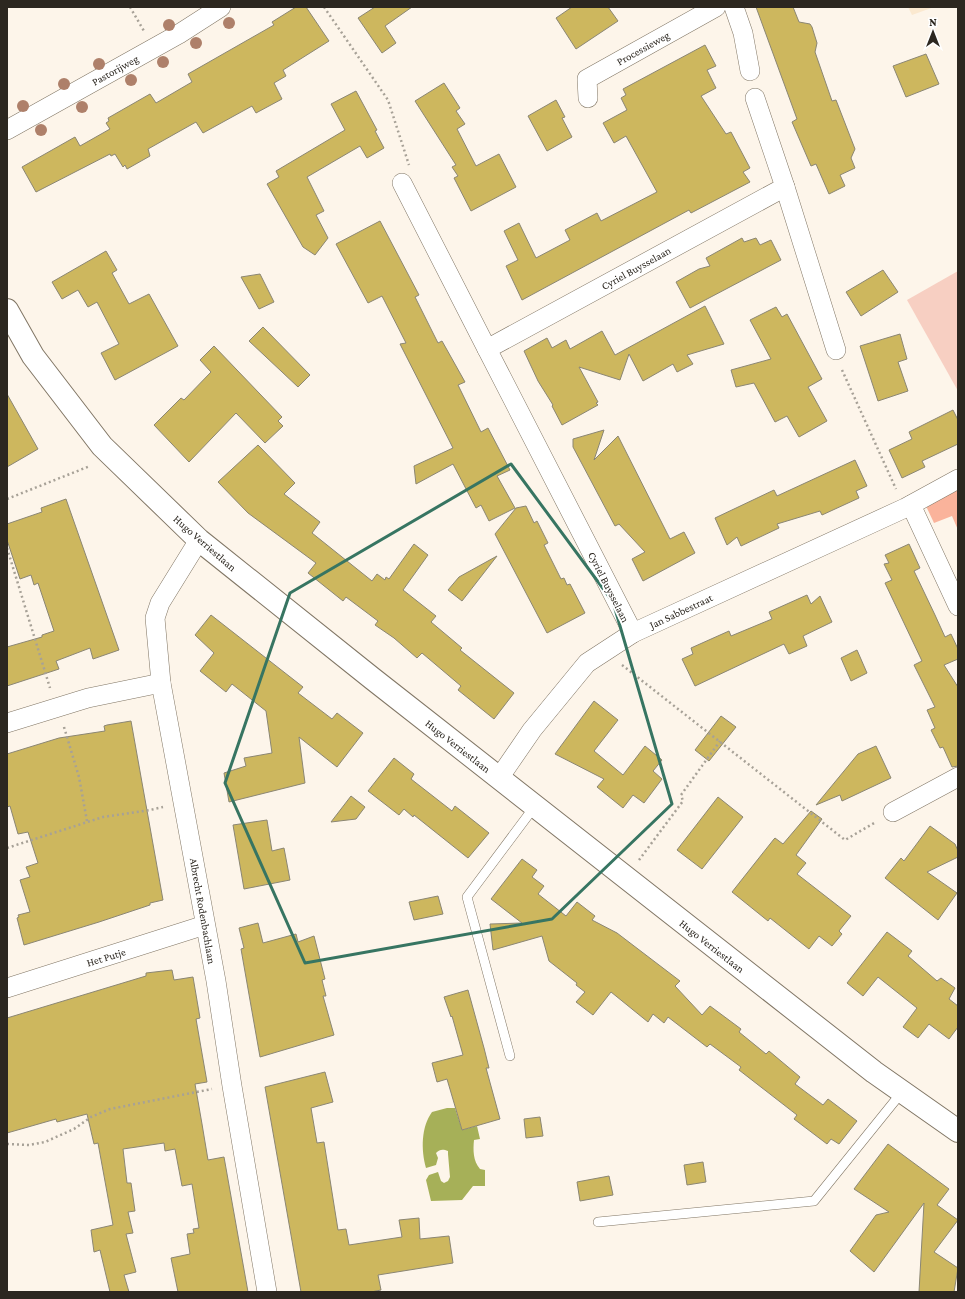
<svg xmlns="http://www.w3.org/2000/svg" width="965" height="1299" font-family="'Crimson Pro',serif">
<rect width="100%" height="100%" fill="#fdf5ea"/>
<path fill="#fbe9d0" d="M908 7H934L912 15Z"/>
<path fill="#f7cfc2" d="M958 271V391L907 300Z"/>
<path fill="#fab39b" d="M958 488V530L952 516 934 523 926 506Z"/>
<path fill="#a6b058" d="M447 1108H455L462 1130 477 1126 480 1139 474 1140C473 1150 473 1161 480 1169L485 1170V1186H473L462 1200 431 1201 426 1180 429 1175 438 1172 441 1181 444 1183 448 1181 450 1177 448 1154V1151C443 1149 440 1149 436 1153L438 1158 436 1165 426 1168C421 1150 421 1127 432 1112Z"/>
<g fill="#cdb75e" stroke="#8b8673">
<path d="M296 7H306L329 41 283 70 286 76 274 83 282 99 256 113 252 106 203 133 196 122 148 149 150 156 127 169 125 165 123 167 115 154 111 156 110 154 36 192 22 167 75 137 80 146 110 129 106 123 109 121 108 118 150 94 156 103 192 82 188 74 274 25 272 22Z"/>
<path d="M375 7H412L385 26 396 43 382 53 358 18Z"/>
<path d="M572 7H608L618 21 576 49 556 18Z"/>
<path d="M756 7H793L799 22 810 24 812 27 817 43 815 52 832 101 836 100 855 149 851 158 855 168 840 175 845 186 829 194 816 164 811 166 792 122 797 119Z"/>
<path d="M705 45 716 66 707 70 716 88 701 96 726 134 731 132 750 168 743 172 750 182 691 213 689 210 522 300 506 266 518 260 504 231 519 223 536 258 570 240 565 230 597 213 601 221 657 192 626 136 614 143 603 123 627 110 621 98 626 95 623 89Z"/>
<path d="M926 54 939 84 906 97 893 66Z"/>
<path d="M444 83 460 108 456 111 465 124 457 129 476 166 499 154 516 187 471 211 454 178 458 176 452 167 456 165 415 101Z"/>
<path d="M356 91 377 130 375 131 384 148 367 158 360 146 307 177 324 211 316 215 328 238 315 255 303 247 267 184 279 177 276 171 345 130 331 104Z"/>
<path d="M556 100 565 117 562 118 572 137 547 151 528 116Z"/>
<path d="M380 221 419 295 415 297 438 343 442 341 465 382 458 385 481 432 488 428 510 470 497 476 515 508 489 521 481 505 476 508 453 464 416 484 414 466 453 448 400 344 406 343 382 296 368 303 336 244Z"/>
<path d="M742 238 744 242 756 238 760 245 771 240 781 260 690 308 676 282 699 269 710 266 706 258Z"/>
<path d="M106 251 117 270 112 273 129 304 149 294 178 346 115 380 101 353 119 344 97 302 88 307 78 290 62 299 52 282Z"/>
<path d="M883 270 898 292 861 316 846 292Z"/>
<path d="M260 274 274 302 259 309 241 277Z"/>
<path d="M705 306 724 344 687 355 693 364 677 372 673 364 643 381 629 354 620 380 579 367 598 402 596 403 598 405 562 425 552 406 553 405 538 381 524 351 547 338 552 348 566 340 570 349 602 331 615 355Z"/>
<path d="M776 307 782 317 787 314 822 379 808 387 827 421 799 437 787 416 775 422 754 383 736 387 731 370 771 359 750 320Z"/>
<path d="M263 327 310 375 298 387 249 341Z"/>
<path d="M900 334 907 359 898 362 908 391 878 401 860 346Z"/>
<path d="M214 346 282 417 278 421 283 426 265 443 236 413 189 462 154 425 181 398 184 400 211 372 200 360Z"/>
<path d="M7 394 38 449 7 467Z"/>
<path d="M953 410 958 420V444L922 461 925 467 902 478 889 450 912 439 909 432Z"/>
<path d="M604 430 594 460 618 436 670 539 684 532 695 553 643 581 632 559 645 552 619 524 615 526 573 447V439Z"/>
<path d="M258 445 295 483 284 494 320 522 312 533 372 581 377 574 385 580 386 577 389 579 414 544 428 555 403 590 436 616 431 622 462 648 460 650 514 693 494 719 458 690 461 686 422 653 417 658 394 638 375 625 378 621 346 597 343 601 308 573 316 563 248 513 218 482Z"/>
<path d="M855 460 867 486 856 491 859 498 822 515 820 511 777 524 779 528 741 546 737 537 727 545 715 518 774 490 777 496Z"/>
<path d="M66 499 119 650 93 659 90 648 56 661 59 669 7 686V647L42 637V635L54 631 38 583 34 585 31 575 20 579 7 540V524L42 512 41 508Z"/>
<path d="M526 506 534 523 537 521 548 543 544 545 561 579 564 578 567 585 570 584 585 613 547 633 495 534 516 508Z"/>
<path d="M909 544 920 568 914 571 935 615 945 637 951 634 958 649V659L944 665 958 687V766L952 767 943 747 940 748 931 730 935 728 927 710 935 707 914 665 922 661 885 583 892 580 884 564 889 563 885 555Z"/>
<path d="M497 556 462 601 448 590 459 577Z"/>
<path d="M807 595 811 604 820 596 832 622 803 636 807 646 789 654 784 644 695 686 682 659 693 654 691 648 729 631 731 636 772 619 769 612Z"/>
<path d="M211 615 303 687 298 693 332 719 337 713 363 733 337 767 299 737 305 783 229 802 224 773 246 766 244 758 272 753 266 711 232 684 226 692 200 671 214 653 195 635Z"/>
<path d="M857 650 867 673 851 681 841 658Z"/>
<path d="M594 701 618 720 594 751 623 775 645 746 662 760 653 771 662 779 644 803 633 795 623 808 597 787 604 779 555 754Z"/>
<path d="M721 716 736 727 709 761 695 750Z"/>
<path d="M131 721 163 900 150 903V905L99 922 24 945 17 918 19 917 18 915 30 912 20 880 30 877 26 867 38 863 28 832 18 834 10 806 7 807V754L59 738 105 731 104 726 107 725Z"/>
<path d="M876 746 891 778 842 801 840 795 816 805 858 754Z"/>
<path d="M394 758 414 774 411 779 452 811 455 806 489 833 468 858 414 815 413 817 404 809 399 815 368 791Z"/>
<path d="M351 796 365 807 356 819 331 822Z"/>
<path d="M718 797 743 817 702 869 677 850Z"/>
<path d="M811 811 822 819 796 855 806 863 797 874 851 916 839 931 842 934 832 946 819 936 809 949 770 918 768 921 732 892 774 839 775 838 783 844Z"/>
<path d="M267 820 272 851 284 848 290 880 244 889 233 825Z"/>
<path d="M930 826 955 844 958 851V857L927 872 957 893 938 920 885 878 901 858 904 861Z"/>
<path d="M522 859 537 870 532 877 544 886 538 894 566 916 577 902 595 916 592 920 617 933 680 981 675 986 702 1015 710 1006 741 1029 739 1032 766 1054 769 1051 800 1077 795 1084 823 1105 828 1099 857 1121 839 1144 831 1139 827 1144 794 1119 797 1115 739 1070 741 1067 710 1044 707 1047 668 1017 664 1023 653 1014 648 1022 611 992 593 1015 576 1002 585 992 576 985 577 983 549 961 542 936 493 950 490 924 522 923 491 899Z"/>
<path d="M438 896 443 914 414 920 409 902Z"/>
<path d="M258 923 263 943 296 934 298 942 314 936 325 979 322 980 326 996H323L334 1035 260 1057 241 949 244 948 239 928Z"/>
<path d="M887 932 912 951 908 956 937 981 941 978 955 988 949 999 958 1006V1027L949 1039 929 1024 918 1038 903 1027 917 1008 878 977 863 996 847 983Z"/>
<path d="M172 970 174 980 193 977 200 1018 196 1019 207 1082 195 1084 202 1124 208 1160 224 1157 248 1292H178L171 1258 190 1254 187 1234 194 1233 193 1229 199 1228 192 1184 182 1186 175 1149 165 1151 164 1143 123 1149 127 1183H131L135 1211 128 1212 133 1233 126 1234 136 1272 124 1275 129 1292H110L100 1250 94 1252 91 1230 113 1225 98 1143 94 1144 87 1114 57 1122 56 1119 7 1133V1018L146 976V973Z"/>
<path d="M468 990 484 1048 489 1068H486L500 1119 462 1130 447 1079 437 1082 432 1063 463 1055 452 1016 451 1017 444 997Z"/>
<path d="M325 1072 333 1102 311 1108 317 1143 324 1142 338 1230 346 1229 349 1245 402 1237 399 1220 419 1218 420 1239 449 1236 453 1263 378 1275 381 1290 371 1292H301L265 1087Z"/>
<path d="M540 1117 543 1136 526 1138 524 1119Z"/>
<path d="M888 1144 949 1189 937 1205 958 1220 934 1252 958 1268 954 1292H919L924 1203 874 1272 850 1251 876 1215 889 1212 854 1189Z"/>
<path d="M703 1162 706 1182 687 1185 684 1165Z"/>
<path d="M609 1176 613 1195 580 1201 577 1182Z"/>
</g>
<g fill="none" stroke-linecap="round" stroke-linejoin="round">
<g stroke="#817665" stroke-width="10">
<g id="service">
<path d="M510 1056 467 897 535 806"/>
<path d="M598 1222 814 1201 902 1092"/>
</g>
</g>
<g stroke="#817665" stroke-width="20">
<g id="minor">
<path d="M734 7 743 33 750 71"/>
<path d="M588 98 587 79 716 7"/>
<path d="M7 130 179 34 221 7"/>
<path d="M402 183 487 349"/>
<path d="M785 187 836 350"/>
<path d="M911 505 958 606"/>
<path d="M199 540 160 603 155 618 161 683 216 981 232 1086 267 1292"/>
<path d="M633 633 487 349 785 187 755 98"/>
<path d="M7 723 88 698 161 683"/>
<path d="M499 778 532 730 587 663 633 633 905 508 958 479"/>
<path d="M893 812 958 777"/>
<path d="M7 988 205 925"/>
</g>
</g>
<g stroke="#817665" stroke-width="24">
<path id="tertiary" d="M7 310 33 356 102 446 199 540 373 679 874 1072 958 1131"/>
</g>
<g stroke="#a7a197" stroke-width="2.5" stroke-dasharray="2 3" stroke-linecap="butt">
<path d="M130 7 144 31"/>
<path d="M324 7 388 100 409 165"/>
<path d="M842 370 896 489"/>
<path d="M7 499 90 466"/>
<path d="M7 548 50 688"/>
<path d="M622 665 845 840 876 822"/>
<path d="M64 727 79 777 87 821"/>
<path d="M7 848 103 817 150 810 163 807"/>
<path d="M639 860 683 801 681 795 720 741"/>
<path d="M7 1144 29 1145 45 1142 74 1129 91 1117 110 1109 212 1089"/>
</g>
<use href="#service" stroke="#fff" stroke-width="9"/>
<use href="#minor" stroke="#fff" stroke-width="19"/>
<use href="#tertiary" stroke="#fff" stroke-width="22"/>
</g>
<g fill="#ae806a">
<circle cx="229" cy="23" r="6"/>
<circle cx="169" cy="25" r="6"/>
<circle cx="196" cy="43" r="6"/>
<circle cx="163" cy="62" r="6"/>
<circle cx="99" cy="64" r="6"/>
<circle cx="131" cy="80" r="6"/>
<circle cx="64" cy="84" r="6"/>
<circle cx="23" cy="106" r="6"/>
<circle cx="82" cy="107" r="6"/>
<circle cx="41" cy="130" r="6"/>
</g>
<path fill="none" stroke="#377562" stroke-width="3" stroke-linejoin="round" d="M511 464 613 602 672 804 552 919 305 963 225 783 290 593Z"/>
<g text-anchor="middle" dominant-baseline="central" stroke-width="4" stroke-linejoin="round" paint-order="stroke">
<g font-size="11" fill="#2c2720" stroke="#fff">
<text transform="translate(643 48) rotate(-29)">Processieweg</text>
<text transform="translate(115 70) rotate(-29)">Pastorijweg</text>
<text transform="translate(636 268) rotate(-29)">Cyriel Buysselaan</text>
<text transform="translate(205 543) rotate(41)">Hugo Verriestlaan</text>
<text transform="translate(609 587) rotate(63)">Cyriel Buysselaan</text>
<text transform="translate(681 611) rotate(-25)">Jan Sabbestraat</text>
<text transform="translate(458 746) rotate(38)">Hugo Verriestlaan</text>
<text transform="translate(203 911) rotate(80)">Albrecht Rodenbachlaan</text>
<text transform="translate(712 946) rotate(38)">Hugo Verriestlaan</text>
<text transform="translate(106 957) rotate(-17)">Het Putje</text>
</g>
</g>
<rect width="965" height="1299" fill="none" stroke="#2c2720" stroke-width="16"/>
<g transform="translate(933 32)" stroke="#ffffff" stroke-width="3" paint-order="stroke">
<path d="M0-3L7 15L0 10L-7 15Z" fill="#2c2720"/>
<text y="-6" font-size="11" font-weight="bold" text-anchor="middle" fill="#2c2720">N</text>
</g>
</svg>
